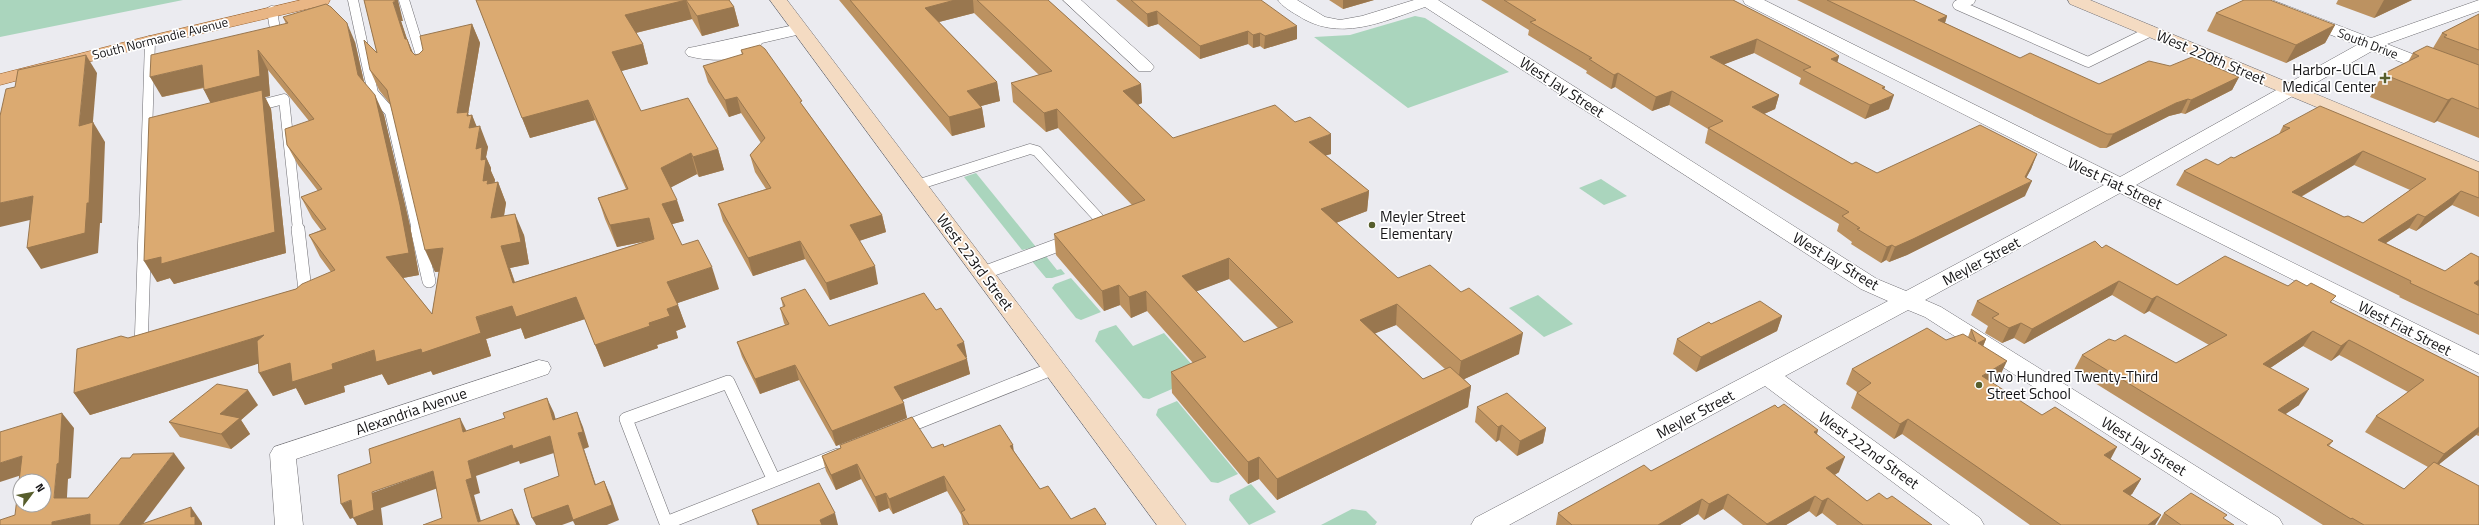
<svg xmlns="http://www.w3.org/2000/svg" width="2479" height="525" font-family="'Titillium Web',sans-serif">
<rect width="100%" height="100%" fill="#ebebf0"/>
<g fill="#aad5bd">
<path d="M0 0H183L0 37Z"/>
<path d="M1415 16 1425 18 1509 72 1408 108 1314 37 1350 35Z"/>
<path d="M976 173 1036 247 1022 250 964 177Z"/>
<path d="M1601 179 1627 196 1604 205 1579 188Z"/>
<path d="M1045 255 1057 270 1061 269 1065 274 1052 278H1046L1031 260Z"/>
<path d="M1071 278 1101 312 1081 320 1076 318 1052 288 1055 284Z"/>
<path d="M1538 295 1573 324 1544 337 1509 308Z"/>
<path d="M1116 325 1133 346 1164 333 1202 376 1149 399 1143 398 1095 341 1099 331Z"/>
<path d="M1177 401 1238 474 1218 483 1211 482 1156 415 1158 409Z"/>
<path d="M1251 484 1276 512 1249 525 1229 500 1230 495Z"/>
<path d="M1352 509 1366 511 1377 522 1375 525H1321Z"/>
</g>
<g fill="none" stroke-linecap="round" stroke-linejoin="round">
<g stroke="#6f6e73" stroke-width="11">
<g id="lane-far1">
<path d="M353 0 373 93 390 112 417 230"/>
<path d="M404 0 425 68"/>
<path d="M1970 0 1958 5 2088 62 2151 31"/>
<path d="M272 11 277 41"/>
<path d="M253 107 284 99 298 230"/>
<path d="M917 185 1030 149 1037 151 1104 224 1099 230"/>
<path d="M144 230 150 41"/>
</g>
</g>
<g stroke="#6f6e73" stroke-width="14">
<g id="lane">
<path d="M298 229 306 299"/>
<path d="M417 229 429 281"/>
<path d="M983 273 1069 241"/>
<path d="M141 349 145 229"/>
<path d="M901 429 1054 368"/>
<path d="M774 480 728 382 626 419 666 523 838 455"/>
</g>
</g>
<g stroke="#6f6e73" stroke-width="1">
<g id="street">
<path d="M1063 0H1081L1151 63 1154 67 1151 71H1139Z"/>
<path d="M1278 0H1297L1325 17 1340 20 1362 16 1414 0H1438L1877 279 1906 291 2104 185 1745 4 1743 0H1764L2120 177 2357 45 2251 4 2249 0H2272L2371 38 2479 0V11L2387 44 2479 80V92L2372 51 2136 185 2479 355V373L2120 193 1925 300 1941 307 2279 518 2283 525H2248L1925 317 1908 310 1785 376 1980 518 1984 525H1950L1765 386 1509 525H1471L1475 518 1888 301 1861 289 1425 7C1382 22 1339 43 1297 15 1290 11 1282 6 1278 0Z"/>
<path d="M799 24 805 25 808 29 805 33 762 43 755 53C731 61 712 62 688 56L685 52 688 48 694 47Z"/>
<path d="M539 360 548 362 551 368 548 374 296 459 303 525H275L270 454 274 447Z"/>
</g>
</g>
<g stroke="#6f6e73" stroke-width="1">
<g id="secondary">
<path d="M770 0H787L1186 525H1157Z"/>
<path d="M2068 0H2090L2479 162V175L2070 4Z"/>
</g>
</g>
<g stroke="#965e29" stroke-width="1">
<path id="primary" d="M301 0H330L328 4 145 47 0 85V74L141 38Z"/>
</g>
<use href="#lane-far1" stroke="#fff" stroke-width="10"/>
<use href="#lane" stroke="#fff" stroke-width="13"/>
<use href="#street" fill="#fff" fill-rule="evenodd"/>
<use href="#secondary" fill="#f4dbc2" fill-rule="evenodd"/>
<use href="#primary" fill="#e9b685" fill-rule="evenodd"/>
</g>
<g fill="#bc9261" fill-rule="evenodd">
<path d="M364 0 403 21H401L407 39 413 53 415 55 419 54 472 24 480 43 468 114 469 115H472L476 127 488 147 486 157 491 168V171L495 180 494 183 498 182 506 203 504 216 524 235 529 264 510 268 515 282 647 241 617 247 605 219 598 198 626 189 595 120 530 138 476 0H729L734 7 739 26 702 36 692 19 636 33 643 44 648 64 621 71 641 111 718 149 724 170 699 177 697 174 671 187 684 221 672 224 682 245 719 289 677 303 686 327 676 331 678 338 657 345 658 348 604 367 585 319 525 339 521 328 486 339 491 356 433 375 431 371 388 385 382 374 344 386 345 392 305 405 296 388 273 396 259 363 90 415 74 393 128 338 296 289 331 272 320 257 309 235 321 230 312 218 301 197 318 191 298 165 287 145 309 121 268 70 270 96 265 97 271 109 286 253 174 284 170 278 157 282 211 103 204 90V88L162 97 286 24 283 17 355 42 364 82 384 115 410 226 419 275 403 278 432 314 439 272H435L390 104 379 90 370 70 377 53Z"/>
<path d="M839 0H1048L1141 84 1142 103 1138 105 1173 138 1331 154 1325 155 1369 191 1367 211 1336 223 1398 278 1519 354 1464 379 1471 386 1468 407 1277 500 1259 479 1248 484 1172 393 1171 372 1193 363 1147 311 1131 318 1120 305 1104 311 1056 255 1054 234 1132 205 1058 128 1046 132 1013 102 1011 83 1039 75 974 13 939 22 997 82 1000 101 981 106 982 108 985 127 952 136ZM1229 279 1278 328 1244 342 1196 291ZM1396 325 1445 369 1423 379 1375 333Z"/>
<path d="M1116 0H1261L1297 39 1264 49 1260 46 1253 48 1248 44 1200 59 1158 24 1148 27Z"/>
<path d="M1329 0H1374L1343 9Z"/>
<path d="M1481 0H1733L1839 56 1837 63 1884 89 1889 109 1865 119 1799 84 1801 78 1754 53 1724 64 1779 95 1775 109 1764 114 1852 164 1877 173 2037 154 2031 169 2026 178 2025 196 1907 255 1889 262 1886 260 1881 263 1851 244 1852 242 1837 231 1839 224 1705 143 1708 129 1669 105 1652 111 1615 87 1611 89 1586 73 1587 71 1528 35 1529 30Z"/>
<path d="M1797 0H1913L1947 16 1945 23 2020 58 2099 84 2170 66 2239 77 2232 90 2185 114 2181 113 2169 116 2106 148H2100L2067 132Z"/>
<path d="M2337 0H2412L2374 18 2336 4 2338 0Z"/>
<path d="M2216 13 2335 25 2325 43 2286 63 2207 31Z"/>
<path d="M2479 14V138L2437 121 2434 123 2370 97 2383 74 2408 62 2413 53 2433 48 2442 33Z"/>
<path d="M741 50 803 106 882 215 886 232 859 241 878 284 830 300 805 259 753 276 723 221 718 204 766 189 755 172 750 155 761 143 741 113 729 117 708 82 703 66 742 55Z"/>
<path d="M2283 126 2479 172V217L2452 205 2416 231 2409 228 2386 243 2445 271 2479 257V335L2399 297 2400 296 2176 185 2184 171 2218 165 2234 158 2279 134ZM2354 165 2410 190 2363 223 2344 217 2301 197Z"/>
<path d="M2102 248 2177 285 2307 286 2336 296 2331 302 2479 377V436L2476 435 2439 464 2479 525H2323L2074 370 2082 355 2176 363 2209 345 2149 311 2144 314 2112 295 2024 344 2014 338 2002 343 1985 333 1988 326 1971 315 1977 301ZM2303 346 2331 361 2339 355 2347 359 2408 392 2376 416 2365 432 2428 467 2404 489 2329 446 2333 441 2285 414 2299 405 2270 368Z"/>
<path d="M781 298 829 326 967 357 966 358 970 374 902 400 907 418 836 446 799 380 760 394 742 357 737 342 785 325 784 323 780 308 783 307Z"/>
<path d="M1782 316 1777 331 1696 372 1673 354 1677 339Z"/>
<path d="M1971 329 1986 339 1983 346 2000 376 1990 382 2141 479 2132 494 2130 495 2161 515 2155 525H2030L1902 434 1894 439 1851 408 1857 392 1846 384 1852 369 1946 340 1968 337Z"/>
<path d="M258 405 241 420 250 434 231 449 180 437 169 422Z"/>
<path d="M1477 407 1546 428 1543 443 1517 456 1499 440 1496 442 1475 422Z"/>
<path d="M1778 408 1818 430 1817 434 1839 472 1835 475 1867 501 1887 499 1932 525H1837L1822 513 1816 517 1809 511 1786 525H1743L1723 509 1704 520 1698 514 1680 525H1556L1558 513 1651 471Z"/>
<path d="M840 445 932 448 944 447 1014 451 1040 489 1071 519 1106 525H963L961 515 947 491 893 514 889 508 879 512 861 479 836 490 826 471 822 456 841 448Z"/>
<path d="M752 510 838 525H757Z"/>
<path d="M2164 513 2224 519 2234 525H2157Z"/>
</g>
<g fill="#99774f">
<path d="M395 0H398L403 21H401L407 39 415 58 419 70 405 39 393 2Z"/>
<path d="M686 0 692 19 631 34 625 15Z"/>
<path d="M955 0H973L974 13 927 25 925 8Z"/>
<path d="M1343 0H1374L1343 9Z"/>
<path d="M2384 0H2412L2374 18Z"/>
<path d="M734 7 739 26 702 36 697 16Z"/>
<path d="M1157 11 1158 24 1148 27 1147 14Z"/>
<path d="M1947 16 1943 29 1938 20Z"/>
<path d="M347 23 355 42 367 95 358 75Z"/>
<path d="M472 24 480 43 468 114 471 120 472 115 479 132 480 126 488 147 486 157 491 168V171L495 180 493 193 498 182 506 203 500 239 491 218 483 181 457 113Z"/>
<path d="M2335 25 2325 43 2286 63 2296 45Z"/>
<path d="M1297 26V39L1264 49 1265 36Z"/>
<path d="M1248 31V44L1200 59V46Z"/>
<path d="M1260 33V46L1253 48V35Z"/>
<path d="M1757 39 1754 53 1707 71 1710 57Z"/>
<path d="M643 44 648 64 618 72 612 52Z"/>
<path d="M258 50 268 70 270 96 265 97 271 109 286 253 174 284 170 278 157 282 144 261 214 110 204 90Z"/>
<path d="M86 55 97 73 91 145 79 126Z"/>
<path d="M1839 56 1835 70 1831 59Z"/>
<path d="M202 65 213 85 162 97 150 77Z"/>
<path d="M1618 73 1615 87 1611 89 1614 75Z"/>
<path d="M2239 77 2232 90 2185 114 2191 100Z"/>
<path d="M997 82 1000 101 970 109 967 91Z"/>
<path d="M1141 84 1142 103 1124 110 1123 91Z"/>
<path d="M1885 87 1880 101 1894 95 1889 109 1865 119 1870 105 1882 88Z"/>
<path d="M1672 91 1669 105 1652 111 1656 97Z"/>
<path d="M375 95 384 115 410 226 419 275 397 279 386 257Z"/>
<path d="M1779 95 1775 109 1748 121 1752 107Z"/>
<path d="M737 97 741 113 729 117 725 100Z"/>
<path d="M2452 98 2437 121 2434 123 2448 100Z"/>
<path d="M2188 99 2181 113 2169 116 2106 148 2113 134 2176 103Z"/>
<path d="M588 100 595 120 530 138 522 118Z"/>
<path d="M982 108 985 127 952 136 949 117Z"/>
<path d="M1057 109 1058 128 1046 132 1044 113Z"/>
<path d="M93 122 105 142 102 223H100L98 253 41 269 27 248Z"/>
<path d="M1331 134V154L1308 161 1309 142Z"/>
<path d="M718 149 724 170 699 177 693 157Z"/>
<path d="M2363 151 2354 165 2283 207 2292 192Z"/>
<path d="M691 153 697 174 668 189 661 168Z"/>
<path d="M2037 154 2031 169 2022 186 2032 181 2025 196 1907 255 1889 262 1895 247 2025 177Z"/>
<path d="M1369 191 1367 211 1320 229 1321 209Z"/>
<path d="M2461 191 2452 205 2416 231 2425 217Z"/>
<path d="M33 196 47 216 0 227V203Z"/>
<path d="M677 200 684 221 669 225 662 204Z"/>
<path d="M515 214 524 235 529 264 510 268 522 305 513 283 501 246Z"/>
<path d="M2418 214 2409 228 2369 254 2378 240Z"/>
<path d="M882 215 886 232 853 243 850 225Z"/>
<path d="M649 218 656 239 617 247 610 225Z"/>
<path d="M800 241 805 259 753 276 748 258Z"/>
<path d="M1892 245 1886 260 1881 263 1887 247Z"/>
<path d="M443 248 453 269 435 272 425 250Z"/>
<path d="M1229 258V279L1182 297V276Z"/>
<path d="M875 266 878 284 830 300 826 283Z"/>
<path d="M712 267 719 289 675 304 667 282Z"/>
<path d="M2479 280V287L2474 283Z"/>
<path d="M2119 281 2112 295 2024 344 2032 329Z"/>
<path d="M1119 285 1120 305 1104 311 1102 291Z"/>
<path d="M1146 291 1147 311 1131 318 1129 297Z"/>
<path d="M2157 296 2149 311 2144 314 2152 299Z"/>
<path d="M576 297 585 319 525 339 521 328 486 339 491 356 433 375 431 371 388 385 382 374 344 386 345 392 305 405 296 388 273 396 259 373 290 363 332 364 512 306Z"/>
<path d="M1397 304 1396 325 1359 340 1360 320Z"/>
<path d="M678 305 686 327 676 331 678 338 657 345 658 348 604 367 595 345 649 323 667 309Z"/>
<path d="M1782 316 1777 331 1696 372 1701 357Z"/>
<path d="M2021 323 2014 338 2002 343 2009 328Z"/>
<path d="M2313 331 2303 346 2254 379 2263 364Z"/>
<path d="M1523 333 1519 354 1458 382 1461 361Z"/>
<path d="M264 335 277 358 90 415 74 393Z"/>
<path d="M1986 339 1980 354 1978 343Z"/>
<path d="M2349 340 2339 355 2331 361 2341 346Z"/>
<path d="M964 342 967 357 960 360 957 345Z"/>
<path d="M967 359 970 374 897 402 894 387Z"/>
<path d="M2007 361 2000 376 1975 391 1982 376Z"/>
<path d="M795 365 799 380 760 394 755 379Z"/>
<path d="M1471 386 1468 407 1277 500V479Z"/>
<path d="M2309 389 2299 405 2268 426 2278 410Z"/>
<path d="M248 390 258 405 241 420 250 434 231 449 221 434 220 414Z"/>
<path d="M547 398 554 413 560 435 553 420Z"/>
<path d="M904 403 907 418 836 446 832 431Z"/>
<path d="M577 412 583 427 589 447 584 449 601 500 595 485 578 433Z"/>
<path d="M62 413 74 428 71 478 68 479 66 514 54 498 57 464Z"/>
<path d="M460 418 468 434 463 432Z"/>
<path d="M1908 419 1902 434 1894 439 1900 424Z"/>
<path d="M1502 425 1499 440 1496 442 1498 427Z"/>
<path d="M2479 427V432L2476 435 2432 470 2444 454Z"/>
<path d="M1546 428 1543 443 1517 456 1520 441Z"/>
<path d="M1818 430 1813 445 1814 432Z"/>
<path d="M550 436 557 452 520 464 519 461 476 476 480 493 474 495 482 525 478 522 466 480 468 461 512 445Z"/>
<path d="M1013 445 1015 460 1010 446Z"/>
<path d="M2117 447 2109 462 2104 455Z"/>
<path d="M174 453 185 468 142 525H119Z"/>
<path d="M22 456 34 471 0 482V463Z"/>
<path d="M1259 457V479L1248 484V462Z"/>
<path d="M1845 457 1839 472 1820 483 1826 468Z"/>
<path d="M857 464 861 479 836 490 831 475Z"/>
<path d="M433 471 441 487 381 508 383 525H357L353 518 350 519 341 504Z"/>
<path d="M944 476 947 491 893 514 889 499Z"/>
<path d="M2141 479 2132 494 2113 506 2123 491Z"/>
<path d="M604 481 611 497 619 520 607 525H575L573 521 562 525H536L532 518Z"/>
<path d="M886 493 889 508 879 512 875 497Z"/>
<path d="M1728 494 1723 509 1704 520 1709 504Z"/>
<path d="M1815 496 1809 511 1786 525H1766L1767 524Z"/>
<path d="M1828 498 1822 513 1816 517 1822 501Z"/>
<path d="M1702 499 1698 514 1680 525H1658Z"/>
<path d="M191 507 202 523V525H195L191 517Z"/>
<path d="M512 509 520 525H517Z"/>
<path d="M835 513 838 525H821L820 520Z"/>
<path d="M90 514 99 525H52V522Z"/>
<path d="M2161 515 2155 525H2148Z"/>
</g>
<g fill="#dbaa71" stroke="#99774f" fill-rule="evenodd">
<path d="M364 0H395V2H393L405 39H407L411 51 415 55 419 54 423 50 420 36 472 24 457 113 468 112 467 116 472 115 469 128 480 126 476 149 482 147 481 160 486 159 483 181 488 180 487 184 498 182 491 218 515 214 521 242 501 246 513 283 654 239 649 218 610 225 598 198 628 189 588 100 522 118 476 0H729L734 7 697 16 686 0 625 15 643 44 612 52 641 111 688 98 718 149 693 157 691 153 661 168 677 200 662 204 682 245 698 240 712 267 667 282 678 305 667 309 670 316 649 323 650 326 595 345 576 297 516 317 512 306 476 317 481 333 422 353 421 349 376 362 374 350 332 364 333 369 292 382 290 363 259 373 257 341 264 335 74 393 77 349 121 336 128 338 296 289 302 284 335 270 309 235 326 229 301 197 322 189 287 145 285 129 314 119 258 50 260 76 204 90 202 65 150 77 151 55 288 23 283 17 326 4 331 7 347 23 358 75 375 95 400 205 409 253 386 257 432 314 443 248 425 250 387 90 370 70 364 40 377 53Z"/>
<path d="M850 0H955L925 8 997 82 967 91 982 108 949 117Z"/>
<path d="M977 0H1048L1141 84 1123 91 1173 138 1275 105 1295 122 1310 117 1331 134 1309 142 1369 191 1321 209 1398 278 1430 265 1461 292 1469 288 1523 333 1461 361 1397 304 1360 320 1423 379 1450 367 1471 386 1277 479 1259 457 1248 462 1171 372 1206 357 1146 291 1129 297 1119 285 1102 291 1054 234 1145 200 1057 109 1044 113 1011 83 1052 71ZM1229 258 1293 322 1244 342 1182 276Z"/>
<path d="M1131 0H1261L1297 26 1265 36 1260 33 1253 35 1248 31 1200 46 1157 11 1147 14Z"/>
<path d="M1504 0H1733L1834 52 1839 56 1831 59 1885 87 1882 88 1894 95 1870 105 1803 70 1811 67 1757 39 1710 57 1779 95 1752 107 1852 164 1856 162 1877 173 1980 125 2037 154 2025 177 2032 181 1913 239 1895 247 1892 245 1887 247 1857 229 1860 228 1842 216 1849 212 1708 128 1723 121 1672 91 1656 97 1618 73 1614 75 1589 59 1592 58 1530 22 1536 20Z"/>
<path d="M1827 0H1913L1947 16 1938 20 2020 58 2030 53 2099 84 2149 61 2170 66 2192 57 2239 77 2191 100 2188 99 2176 103 2113 134H2107L2073 118Z"/>
<path d="M2244 0H2270L2335 25 2296 45 2216 13Z"/>
<path d="M2479 14V50L2444 37 2447 35 2442 33Z"/>
<path d="M760 45 765 49 802 101 800 102 882 215 850 225 875 266 826 283 800 241 748 258 718 204 771 188 750 155 765 138 737 97 725 100 703 66 743 54 741 50Z"/>
<path d="M2427 46 2479 65V109L2452 98 2448 100 2383 74 2419 56 2413 53Z"/>
<path d="M86 55 79 126 93 122 89 203H87L85 233 27 248 33 196 0 203V116L6 89 15 87 18 70Z"/>
<path d="M262 90 275 232 161 264V257L144 261 149 118Z"/>
<path d="M2320 106 2479 172V198L2461 191 2425 217 2418 214 2378 240 2445 271 2471 253 2479 257V280L2474 283 2479 286V315L2410 283 2411 281 2184 171 2206 159 2218 165 2231 157 2234 158 2290 128 2283 126ZM2363 151 2426 179 2363 223 2348 216 2344 217 2292 192Z"/>
<path d="M2095 241 2102 248 2106 245 2177 285 2225 256 2288 286 2296 280 2307 286 2311 283 2336 296 2330 302 2479 377V427L2444 454 2376 416 2424 380 2357 344 2349 340 2341 346 2313 331 2263 364 2309 389 2278 410 2333 441 2327 445 2404 489 2434 462 2479 486V525H2364L2352 518 2351 519 2082 355 2109 339 2115 341 2125 335 2176 363 2227 335 2157 296 2152 299 2119 281 2032 329 2021 323 2009 328 1992 318 1999 314 1977 301Z"/>
<path d="M805 289 829 326 924 293 936 310 941 308 964 342 957 345 967 359 894 387 904 403 832 431 795 365 755 379 737 342 789 324 780 308 785 306 781 298Z"/>
<path d="M1760 301 1782 316 1701 357 1677 339 1709 322 1711 324Z"/>
<path d="M1927 328 1946 340 1963 334 1976 342 1971 329 1986 339 1978 343 2007 361 1982 376 2042 415 2055 407 2117 447 2104 455 2141 479 2123 491 2161 515 2148 525H2061L1908 419 1900 424 1857 393 1871 383 1852 369Z"/>
<path d="M217 384 248 390 220 414 240 418 221 434 169 422Z"/>
<path d="M1507 393 1546 428 1520 441 1502 425 1498 427 1477 407Z"/>
<path d="M547 398 553 420 577 412 583 432 578 433 595 485 604 481 612 505 573 520 568 505 532 518 524 489 559 476 550 436 513 449 512 445 468 461 472 478 466 480 478 522 512 509 517 525H423L442 518 433 471 372 492 374 510 353 518 351 500 341 504 338 475 371 463 369 449 460 418 463 432 505 418 503 413Z"/>
<path d="M1784 404 1818 430 1814 432 1845 457 1826 468 1867 501 1879 493 1887 499 1892 496 1932 525H1863L1828 498 1822 501 1815 496 1767 524 1728 494 1709 504 1702 499 1658 525H1572L1558 513 1644 465 1651 471 1775 405 1778 408Z"/>
<path d="M62 413 59 463 57 464 54 498H88L121 458H130L133 454 174 453 119 525H90V514L52 522V525H0V520L15 515 22 456 0 463V432ZM20 481H44V505H20Z"/>
<path d="M912 417 932 448 943 444 944 447 1000 425 1013 445 1010 446 1040 489 1048 486 1071 519 1095 508 1106 524 1104 525H969L961 512 965 510 944 476 889 499 886 493 875 497 857 464 831 475 822 456 841 448 840 445Z"/>
<path d="M819 483 835 513 820 520 822 525H759L752 510Z"/>
<path d="M2191 493 2227 515 2223 518 2234 525H2181L2164 513Z"/>
<path d="M191 507V517L195 516V525H139Z"/>
</g>
<g fill="#575e2c" stroke="#fff" stroke-width="1.5">
<path d="M2383 72h4v4h4v4h-4v4h-4v-4h-4v-4h4z"/>
<circle cx="1372" cy="225" r="4"/>
<circle cx="1979" cy="385" r="4"/>
</g>
<g text-anchor="middle" dominant-baseline="central" stroke-width="3.5" stroke-linejoin="round" paint-order="stroke">
<g font-size="13" fill="#151416" stroke="#fff">
<text transform="translate(160 38) rotate(-14)">South Normandie Avenue</text>
<text transform="translate(2368 43) rotate(21)">South Drive</text>
</g>
<g font-size="15" fill="#151416" stroke="#fff">
<text transform="translate(2211 57) rotate(23)">West 220th Street</text>
<text transform="translate(1562 87) rotate(33)">West Jay Street</text>
<text transform="translate(2115 183) rotate(25)">West Fiat Street</text>
<text transform="translate(1836 261) rotate(31)">West Jay Street</text>
<text transform="translate(1981 261) rotate(-28)">Meyler Street</text>
<text transform="translate(975 262) rotate(53)">West 223rd Street</text>
<text transform="translate(2405 328) rotate(27)">West Fiat Street</text>
<text transform="translate(411 411) rotate(-19)">Alexandria Avenue</text>
<text transform="translate(1695 414) rotate(-28)">Meyler Street</text>
<text transform="translate(2144 446) rotate(32)">West Jay Street</text>
<text transform="translate(1869 450) rotate(36)">West 222nd Street</text>
</g>
<g font-size="15" fill="#151416" stroke="#fff" text-anchor="start">
<text x="2376" y="69" text-anchor="end">Harbor-UCLA<tspan x="2376" dy="17">Medical Center</tspan></text>
<text x="1380" y="216">Meyler Street<tspan x="1380" dy="17">Elementary</tspan></text>
<text x="1987" y="376">Two Hundred Twenty-Third<tspan x="1987" dy="17">Street School</tspan></text>
</g>
</g>
<g transform="translate(32 493) rotate(58)"><circle r="19" fill="#ffffff" stroke="#a1a1a2"/>
<path d="M0-3L7 15L0 10L-7 15Z" fill="#575e2c"/>
<text y="-6" font-size="11" font-weight="bold" text-anchor="middle" fill="#151416">N</text>
</g>
</svg>
